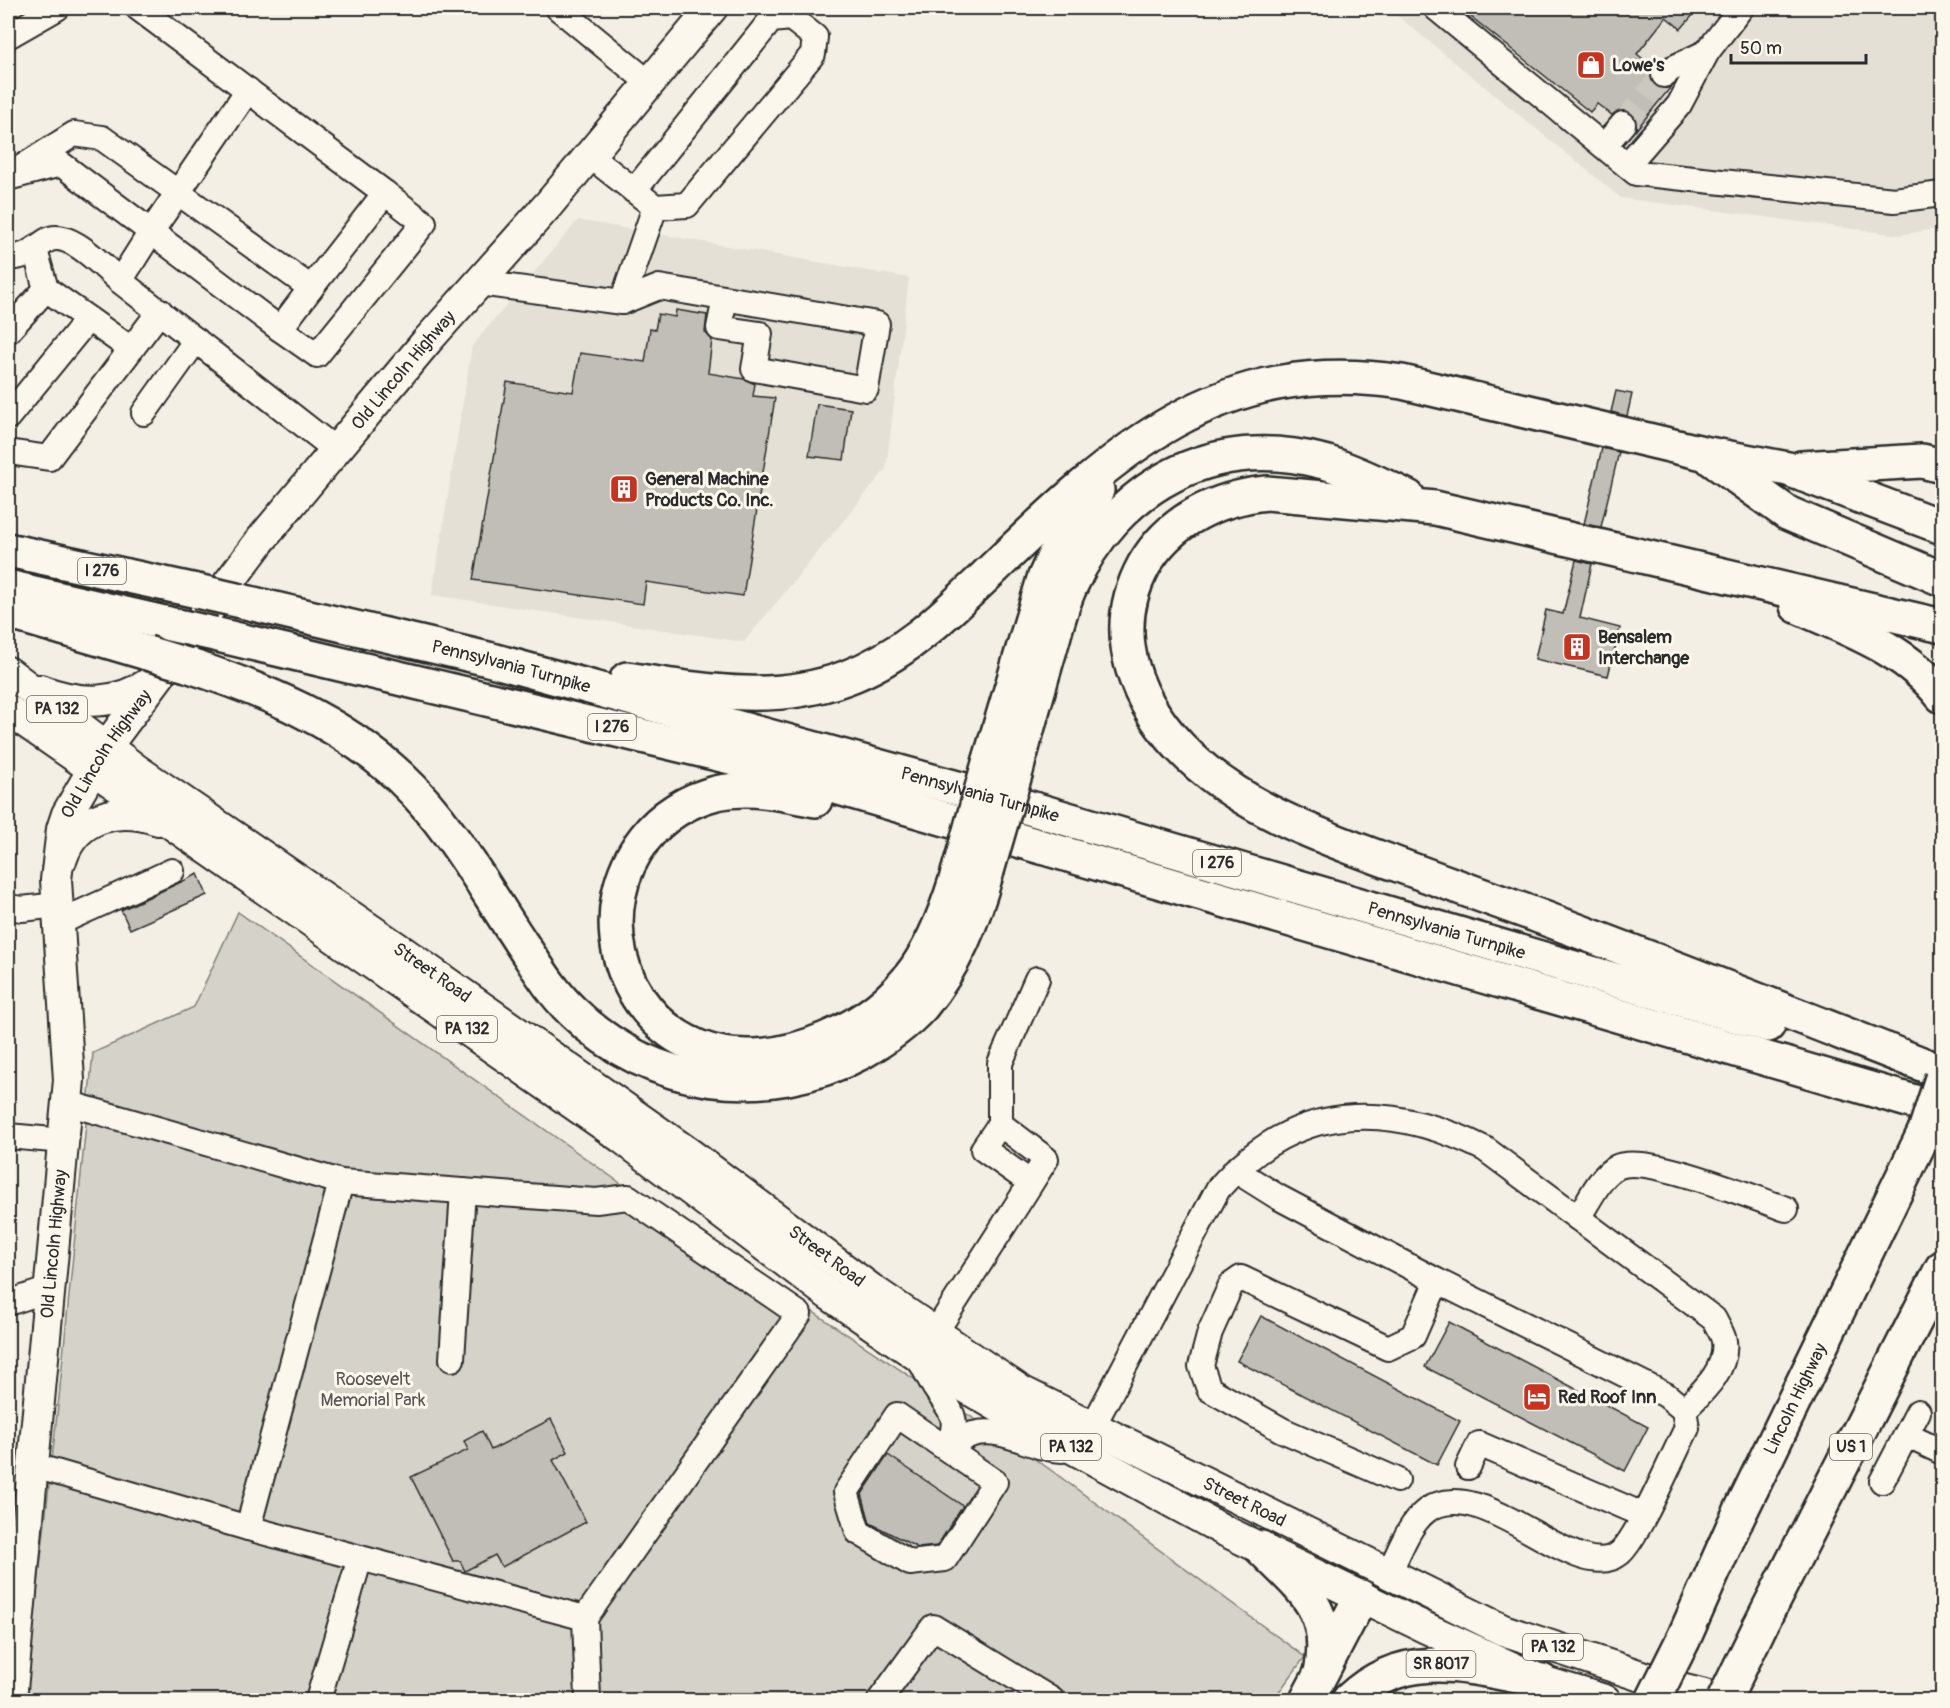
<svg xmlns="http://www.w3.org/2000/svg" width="1950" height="1708" font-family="Pangolin,sans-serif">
<rect width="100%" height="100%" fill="#f3efe4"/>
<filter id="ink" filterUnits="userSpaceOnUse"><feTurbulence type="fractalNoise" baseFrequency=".0167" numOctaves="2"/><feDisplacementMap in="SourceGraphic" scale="12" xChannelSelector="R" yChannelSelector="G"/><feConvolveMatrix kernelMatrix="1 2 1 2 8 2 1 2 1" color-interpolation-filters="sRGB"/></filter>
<g filter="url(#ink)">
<g fill="#e4e0d6">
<path d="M1388 8H1942V228L1899 235 1621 198Z"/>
<path d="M578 220 909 278 886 469 744 642 432 595 472 346Z"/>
</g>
<path fill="#d5d2c9" stroke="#807e7a" stroke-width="1.5" d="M238 912 640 1197 1048 1468 1305 1657 1273 1700H25L59 1397 93 1053 194 1007Z"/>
<g fill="#c0beb6" stroke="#2b2b2b" stroke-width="1.5">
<path d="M1460 8H1699L1681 29 1666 17 1637 54 1653 67 1650 77 1654 85 1660 89 1670 88 1636 130 1637 120 1632 113 1619 110 1612 115 1597 104 1590 112Z"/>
<path d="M676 310 707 315 705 332 712 340 708 373 744 379 755 384 753 396 775 398 743 596 646 582 643 604 473 580 507 382 573 392 580 353 645 362 650 329 655 330 658 314 675 317Z"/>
<path d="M1616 391 1632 394 1627 416 1611 412Z"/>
<path d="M817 404 851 409 844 460 809 456Z"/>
<path d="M1602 448 1619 452 1601 527 1584 524Z"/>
<path d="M1576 560 1592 564 1580 618 1620 628 1608 676 1535 659 1546 610 1563 614Z"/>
<path d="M198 874 207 895 130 929 121 910Z"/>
<path d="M1261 1316 1460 1421 1437 1465 1237 1361Z"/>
<path d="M1449 1322 1648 1427 1625 1471 1425 1367Z"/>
<path d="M551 1419 568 1452 553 1460 586 1522 502 1567 495 1555 465 1571 460 1561H453L411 1477 468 1450 464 1441 482 1431 491 1450Z"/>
<path d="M888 1455 963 1506 937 1546 918 1548 870 1523 862 1494Z"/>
</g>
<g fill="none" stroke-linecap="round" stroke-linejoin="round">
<path stroke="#cbc8bf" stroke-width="24" stroke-dasharray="24 12" stroke-linecap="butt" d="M1623 124 1664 75"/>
<g stroke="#2b2b2b" stroke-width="28">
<g id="minor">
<path d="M138 8 385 193 311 288"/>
<path d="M558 8 648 82"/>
<path d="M1436 8 1636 173 1894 200 1942 194"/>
<path d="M8 36 57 8"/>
<path d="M1664 75 1671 69 1707 52"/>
<path d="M248 90 151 232 120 281 336 450"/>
<path d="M1604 146 1623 124"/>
<path d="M589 155 655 207 687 205 813 54 815 37 791 18 771 20 634 191"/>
<path d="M1627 165 1679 105 1707 52 1741 8"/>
<path d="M8 176 74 134 102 138 311 288 280 329 61 164 8 178"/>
<path d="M35 250 46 289 131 349"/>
<path d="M8 257C23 259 33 250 46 241 68 227 103 267 120 281"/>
<path d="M479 283 622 302 659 287 877 324 866 389 754 369 760 334 719 328 725 298"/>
<path d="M622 302 655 207"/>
<path d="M280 329 317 355 424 223 385 193"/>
<path d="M8 331 46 289"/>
<path d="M144 413 196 340"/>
<path d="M8 417 88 319"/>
<path d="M8 452 49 458 160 311"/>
<path d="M8 907 22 909 57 905"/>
<path d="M58 923 172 871"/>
<path d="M67 1103 341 1182 596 1201 628 1197 799 1314 585 1618"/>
<path d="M1000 1124V1063L1037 979"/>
<path d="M8 1136 64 1141"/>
<path d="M1235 1170 1278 1197 1437 1281 1666 1395 1684 1410 1687 1428C1673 1455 1639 1536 1620 1553 1577 1589 1482 1469 1426 1511 1408 1525 1399 1554 1388 1574"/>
<path d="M1578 1218C1588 1203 1600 1175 1617 1167 1645 1153 1754 1198 1786 1209"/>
<path d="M8 1303 50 1289"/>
<path d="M452 1359 463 1191"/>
<path d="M1918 1412 1906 1435 1942 1452"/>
<path d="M897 1415 995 1482 945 1559 910 1563 858 1532 846 1492Z"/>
<path d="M1092 1428 1218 1189C1293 1102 1387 1100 1485 1149L1714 1319C1717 1326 1723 1334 1724 1341 1728 1370 1702 1392 1684 1410"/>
<path d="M948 1448C960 1415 952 1414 935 1388 929 1378 924 1368 919 1358L1031 1183 1046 1159 1000 1124 983 1149 1031 1183"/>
<path d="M948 1448C955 1443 964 1436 973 1434 1004 1426 1031 1449 1062 1450"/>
<path d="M35 1466 248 1528 585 1618 588 1700"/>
<path d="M1468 1467 1479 1444 1643 1515"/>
<path d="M1397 1480 1282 1430 1209 1389 1201 1366 1210 1332 1231 1285 1241 1278 1388 1348 1413 1336 1437 1281"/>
<path d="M1882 1481 1906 1435"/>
<path d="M248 1528 341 1182"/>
<path d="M318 1700 360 1558"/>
<path d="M880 1700 933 1627 1052 1700"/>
</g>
</g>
<g stroke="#2b2b2b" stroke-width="34">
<g id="major">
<path id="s1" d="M8 672 137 770 399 949 690 1154 871 1289 1021 1391 1503 1630 1677 1688 1725 1700"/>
<path d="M40 690C80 705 116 706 151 682"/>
<path d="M8 710 622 1138 828 1294 948 1377 1028 1424 1225 1531 1426 1628 1542 1681 1605 1700"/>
<path d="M62 858C76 816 119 806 158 820"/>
<path id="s2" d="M11 1700 69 1080 56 880 62 829 67 814 106 747 260 541 427 341 549 204 712 8"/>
</g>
</g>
<g stroke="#2b2b2b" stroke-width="38">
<g id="highway">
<path d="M1712 459 1787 513 1942 579"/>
<path d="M1801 468 1922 461 1942 466"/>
<path d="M8 550 197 591"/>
<path d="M8 587 169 624"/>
<path id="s3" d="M241 601 488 659 1030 808 1768 1025"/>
<path d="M1797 606C1850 630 1906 649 1942 696"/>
<path d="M8 612 147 653"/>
<path d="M1942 626 1435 508 1267 493C1217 498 1170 520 1144 565 1106 634 1136 706 1190 757 1246 810 1322 837 1393 863 1440 880 1486 897 1533 914 1670 965 1806 1019 1942 1072"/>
<path d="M214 634 747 761 1942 1110"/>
<path d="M187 665C266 691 338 720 400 777 450 824 484 887 521 943 537 967 552 992 573 1012 650 1088 767 1103 862 1052 883 1040 906 1024 922 1006 956 965 973 921 987 871"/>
<path d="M627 679C700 690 773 705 845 678 905 656 948 612 993 569 1115 451 1219 354 1402 382L1703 453 1788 469 1942 527"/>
<path d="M989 763 1044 579 1057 550 1097 490"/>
<path d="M1016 771C1026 733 1037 694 1048 656 1055 633 1060 609 1070 587 1116 485 1214 432 1324 462 1353 470 1381 485 1408 497"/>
<path d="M815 800C783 793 749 786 716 793 688 800 662 816 645 838 591 907 615 1013 698 1047 738 1063 787 1056 826 1039 909 1004 938 945 961 863"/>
<path d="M1261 1548C1302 1590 1334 1609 1321 1673"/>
<path d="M1760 1626 1942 1268"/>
<path id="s4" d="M1683 1640 1733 1527 1925 1131"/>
<path d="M1307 1700 1361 1597"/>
<path d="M1349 1700C1407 1645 1472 1668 1542 1681"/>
</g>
</g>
<use href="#minor" stroke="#fbf7ec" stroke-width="24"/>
<use href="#major" stroke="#fbf7ec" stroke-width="30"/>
<use href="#highway" stroke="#fbf7ec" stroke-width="33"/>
<g stroke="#2b2b2b" stroke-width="38" stroke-linecap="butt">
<g id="highway-bridge">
<path d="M197 591 241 601"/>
<path d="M169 624 214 634"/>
<path d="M147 653 187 665"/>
<path d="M961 863 989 763"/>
<path d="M987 871 1016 771"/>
<path d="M1925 1131 1942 1078"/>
<path d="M1653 1700 1683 1640"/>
<path d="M1724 1700 1760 1626"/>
</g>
</g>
<use href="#highway-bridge" stroke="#fbf7ec" stroke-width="33"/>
</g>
</g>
<defs>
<g id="shop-square" transform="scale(1.5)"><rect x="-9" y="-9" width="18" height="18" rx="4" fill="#c8321e" stroke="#fbf7ec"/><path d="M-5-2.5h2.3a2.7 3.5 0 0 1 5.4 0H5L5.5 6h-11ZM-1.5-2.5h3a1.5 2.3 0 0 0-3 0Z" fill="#fff"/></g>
<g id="building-square" transform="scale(1.5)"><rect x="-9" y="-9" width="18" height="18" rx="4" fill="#c8321e" stroke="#fbf7ec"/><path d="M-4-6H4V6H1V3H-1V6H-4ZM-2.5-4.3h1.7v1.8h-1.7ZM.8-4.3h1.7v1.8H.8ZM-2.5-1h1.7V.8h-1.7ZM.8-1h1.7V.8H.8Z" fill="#fff"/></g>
<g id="hotel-square" transform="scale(1.5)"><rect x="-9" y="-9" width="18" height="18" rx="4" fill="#c8321e" stroke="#fbf7ec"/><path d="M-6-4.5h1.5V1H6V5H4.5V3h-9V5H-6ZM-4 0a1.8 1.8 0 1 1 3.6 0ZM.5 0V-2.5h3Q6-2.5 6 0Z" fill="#fff"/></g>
</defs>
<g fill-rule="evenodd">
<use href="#shop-square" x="1591" y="65"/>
<use href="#building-square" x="624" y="489"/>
<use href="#building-square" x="1577" y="647"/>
<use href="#hotel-square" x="1537" y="1397"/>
</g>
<g text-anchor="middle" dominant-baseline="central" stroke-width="6" stroke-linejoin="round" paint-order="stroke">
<g fill="#fbf7ec" stroke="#696865" stroke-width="1.5">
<rect x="78" y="558" width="48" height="26" rx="4.5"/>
<rect x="27" y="696" width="60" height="26" rx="4.5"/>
<rect x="588" y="714" width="48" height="26" rx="4.5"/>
<rect x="1193" y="850" width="48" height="26" rx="4.5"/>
<rect x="437" y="1016" width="60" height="26" rx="4.5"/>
<rect x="1041" y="1434" width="60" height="26" rx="4.5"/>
<rect x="1830" y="1434" width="42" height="26" rx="4.5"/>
<rect x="1523" y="1634" width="60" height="26" rx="4.5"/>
<rect x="1406.5" y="1651" width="69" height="26" rx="4.5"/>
</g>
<g font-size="16" font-weight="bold" fill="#2b2b2b">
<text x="102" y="571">I 276</text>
<text x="57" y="709">PA 132</text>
<text x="612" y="727">I 276</text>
<text x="1217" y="863">I 276</text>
<text x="467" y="1029">PA 132</text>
<text x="1071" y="1447">PA 132</text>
<text x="1851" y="1447">US 1</text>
<text x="1553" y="1647">PA 132</text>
<text x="1441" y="1664">SR 8017</text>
</g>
<g font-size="18" font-weight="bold" fill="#2b2b2b" stroke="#fbf7ec" text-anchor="start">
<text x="1612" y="65">Lowe's</text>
<text x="645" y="479">General Machine<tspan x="645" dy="21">Products Co. Inc.</tspan></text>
<text x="1598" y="637">Bensalem<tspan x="1598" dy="21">Interchange</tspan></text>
<text x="1558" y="1397">Red Roof Inn</text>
</g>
<g font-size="18" fill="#2b2b2b" stroke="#fbf7ec">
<text stroke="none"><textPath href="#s2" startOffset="1448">Old Lincoln Highway</textPath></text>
<text stroke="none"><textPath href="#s3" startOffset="278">Pennsylvania Turnpike</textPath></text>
<text stroke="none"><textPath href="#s2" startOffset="962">Old Lincoln Highway</textPath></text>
<text stroke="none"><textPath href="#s3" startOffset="764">Pennsylvania Turnpike</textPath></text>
<text stroke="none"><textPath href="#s3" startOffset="1250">Pennsylvania Turnpike</textPath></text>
<text stroke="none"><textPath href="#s1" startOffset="520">Street Road</textPath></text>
<text stroke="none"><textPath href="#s2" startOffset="458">Old Lincoln Highway</textPath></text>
<text stroke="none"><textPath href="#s1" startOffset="1006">Street Road</textPath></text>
<text stroke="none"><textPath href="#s4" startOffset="266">Lincoln Highway</textPath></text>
<text stroke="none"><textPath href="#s1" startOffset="1492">Street Road</textPath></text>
</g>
<g font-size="18" fill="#565552" stroke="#fbf7ec">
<text x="373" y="1379">Roosevelt<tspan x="373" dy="21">Memorial Park</tspan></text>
</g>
</g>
<rect width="1950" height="1708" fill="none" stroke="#fbf7ec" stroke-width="30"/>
<rect x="15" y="15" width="1920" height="1678" fill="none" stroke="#2b2b2b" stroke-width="2" filter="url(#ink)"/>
<path d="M1731 54v9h135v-9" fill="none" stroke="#2b2b2b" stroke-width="3"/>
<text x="1740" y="54" font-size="18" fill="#2b2b2b" stroke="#fbf7ec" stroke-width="4.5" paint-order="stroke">50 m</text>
</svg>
